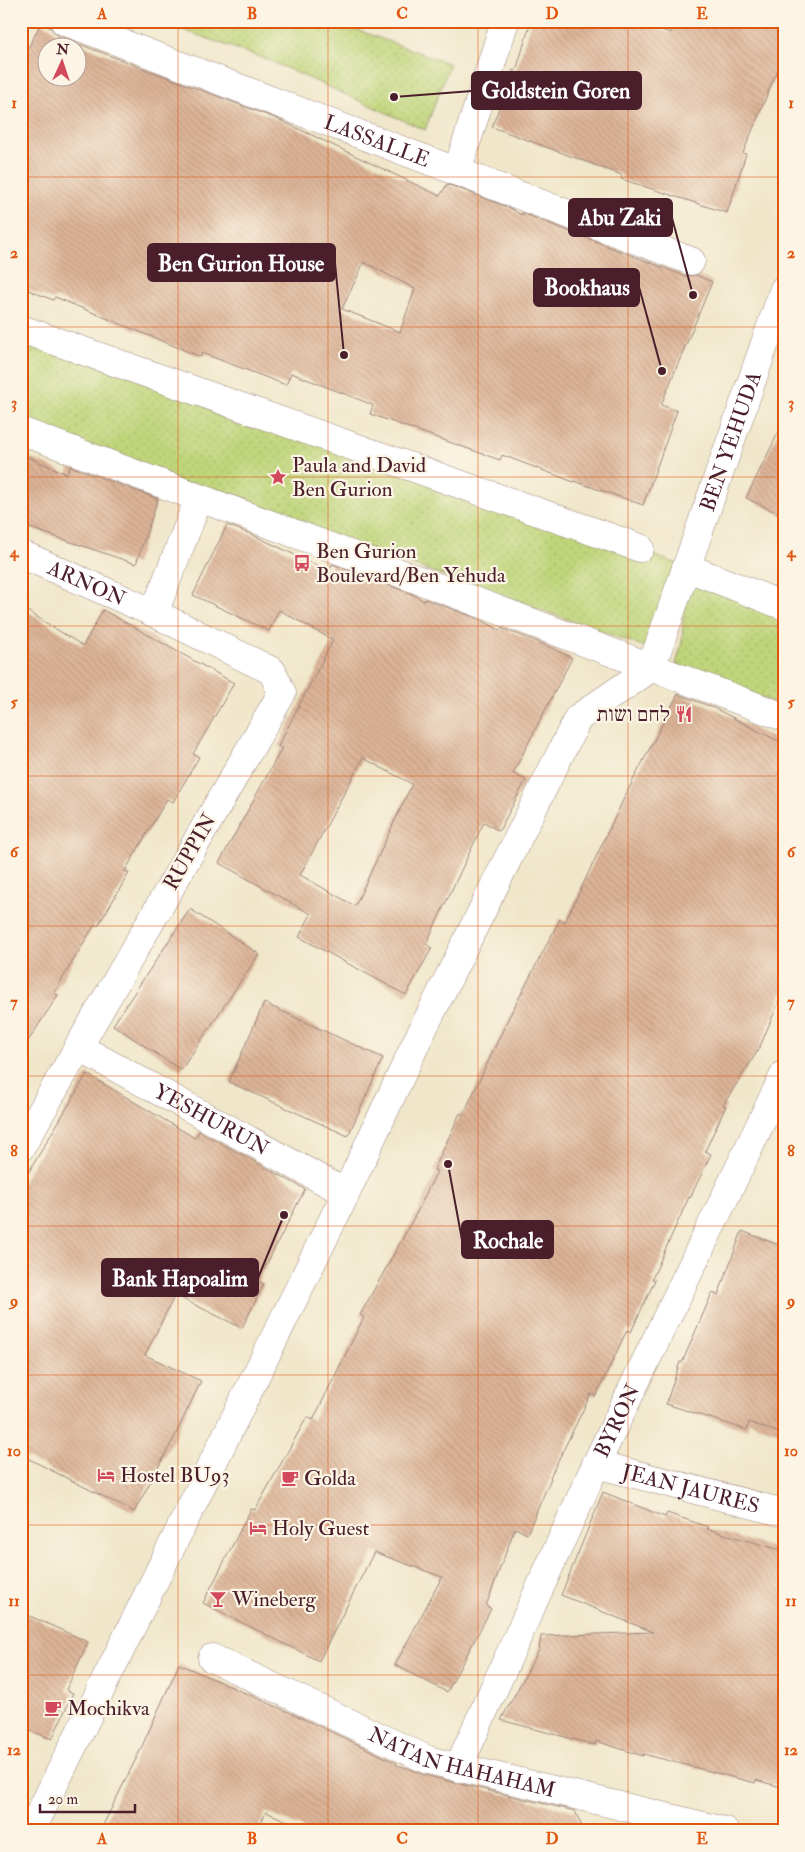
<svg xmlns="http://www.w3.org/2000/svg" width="805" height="1852" font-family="'IM FELL Double Pica','Frank Ruhl Libre',serif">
<defs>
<pattern id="grass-dots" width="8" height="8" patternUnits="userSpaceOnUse" patternTransform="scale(1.25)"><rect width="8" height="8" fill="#bfd57a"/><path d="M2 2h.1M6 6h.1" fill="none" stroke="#a6b66a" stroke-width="1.8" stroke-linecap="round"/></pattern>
<pattern id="building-back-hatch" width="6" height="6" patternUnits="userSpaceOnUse" patternTransform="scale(1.25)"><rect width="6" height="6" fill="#dcb497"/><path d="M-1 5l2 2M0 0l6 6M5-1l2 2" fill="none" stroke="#be9a82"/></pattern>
</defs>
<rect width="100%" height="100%" fill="#fcf5e5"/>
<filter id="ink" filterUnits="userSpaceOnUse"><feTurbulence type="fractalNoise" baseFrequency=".02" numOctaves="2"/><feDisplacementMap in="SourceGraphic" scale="10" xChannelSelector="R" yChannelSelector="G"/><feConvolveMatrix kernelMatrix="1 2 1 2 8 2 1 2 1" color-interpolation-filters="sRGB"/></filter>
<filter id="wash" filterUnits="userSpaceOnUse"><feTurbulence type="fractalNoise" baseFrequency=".0096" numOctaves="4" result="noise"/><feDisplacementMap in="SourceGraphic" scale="20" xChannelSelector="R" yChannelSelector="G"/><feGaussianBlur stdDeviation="1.12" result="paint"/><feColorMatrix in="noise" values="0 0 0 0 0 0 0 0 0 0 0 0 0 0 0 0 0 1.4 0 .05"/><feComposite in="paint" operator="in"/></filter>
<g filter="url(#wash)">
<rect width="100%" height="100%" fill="#f0e7cb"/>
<g fill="url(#grass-dots)" stroke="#847a52">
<path d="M168 21H333L450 64 425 130 268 60 166 24Z"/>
<path d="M21 329 686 567 784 605V707L676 664 682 642 686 569 648 648 21 426Z"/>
</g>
<g id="blocks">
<g fill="url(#building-back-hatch)" fill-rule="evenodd">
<path d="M531 21H630L671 33 676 21H784V73L777 71 743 153 746 154 727 213 621 179 622 175 492 127 513 70 516 71Z"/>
<path d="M41 23 51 28 58 36 280 120 440 196 447 184 510 208 521 215 522 213 685 276 696 275 712 282 661 405 677 411 643 505 574 481V482L502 455 500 460 370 414 373 405 291 373 286 385 202 353 201 357 55 297 53 300 21 287V62ZM48 48H78V78H48ZM364 262 415 289 400 332 342 309Z"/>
<path d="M784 421V516L746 498Z"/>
<path d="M21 454 67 474 70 466 158 499 136 564 21 525Z"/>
<path d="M227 525 253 535 329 571 332 564 412 594 424 601 425 599 481 620 500 630 501 628 541 643 572 658 513 773 526 780 499 831 484 822 426 944 432 948 406 995 299 937 311 914 219 863 282 748 278 746 333 640 279 610 269 631 193 595ZM363 758 412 784 355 906 300 875Z"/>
<path d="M21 607 83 646 103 610 234 683 193 754 199 757 173 802 167 799 125 871 129 873 98 926 95 924 54 993 58 995 21 1052Z"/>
<path d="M678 694 714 708 784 744V989L759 1049 723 1105 726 1106 705 1151 711 1154 690 1198 689 1197 652 1279 655 1280 631 1332 627 1330 596 1396 591 1394 550 1477 551 1478 527 1534 515 1528 486 1606 491 1609 447 1692 395 1665 442 1577 374 1552 319 1661 203 1603 251 1509 255 1510 307 1417 313 1420 364 1317 360 1315 417 1212 437 1171 434 1170 460 1113 463 1115 508 1019 560 919 565 922 625 796Z"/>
<path d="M190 909 259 954 181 1070 113 1025Z"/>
<path d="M264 1003 383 1058 348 1136 229 1082Z"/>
<path d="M87 1074 195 1138 199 1131 305 1189 258 1281 264 1284 242 1328 175 1295 145 1355 201 1381 175 1436 134 1512 21 1455V1185Z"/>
<path d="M742 1231 784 1247V1435L749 1422 747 1430 666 1404 680 1362 682 1363 712 1293 718 1295Z"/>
<path d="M603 1492 665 1517 667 1513 708 1527 707 1529 784 1551V1788L756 1780 755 1783 643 1754V1756L596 1741 595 1745 501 1720 539 1650 541 1636 653 1632 561 1595Z"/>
<path d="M21 1612 88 1642 66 1690 73 1693 52 1739 21 1727Z"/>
<path d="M179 1664 291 1713 397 1763 396 1765 408 1768 424 1775 452 1782 575 1811 584 1831H310L266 1812 257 1831H100L138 1755Z"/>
</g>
</g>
</g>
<g filter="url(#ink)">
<use href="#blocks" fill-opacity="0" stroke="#9d837b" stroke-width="1"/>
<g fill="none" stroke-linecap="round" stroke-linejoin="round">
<g stroke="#9d837b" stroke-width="29">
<g id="minor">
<path id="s1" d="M64 21 691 261"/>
<path d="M457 172 505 21"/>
<path id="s2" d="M21 554 154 613 272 671 282 693 21 1147"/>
<path d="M154 613 199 498"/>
<path id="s3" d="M78 1047 346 1193"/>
<path id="s4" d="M596 1464 784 1513"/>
<path id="s5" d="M212 1658 428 1760 725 1831"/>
<path id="s6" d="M458 1768 596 1464 784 1075"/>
</g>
</g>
<g stroke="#9d837b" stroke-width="29">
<g id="tertiary">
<path d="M21 329 640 548"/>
<path d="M21 431 784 717"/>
<path d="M686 567 784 606"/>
<path id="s7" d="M31 1831 346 1193 417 1041 578 718 651 668 784 289"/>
</g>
</g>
<use href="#minor" stroke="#fff" stroke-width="28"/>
<use href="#tertiary" stroke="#fff" stroke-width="28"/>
</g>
</g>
<path fill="none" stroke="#e0560e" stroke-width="1" stroke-opacity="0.55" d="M178 21V1831M328 21V1831M478 21V1831M628 21V1831M21 177H784M21 327H784M21 477H784M21 626H784M21 776H784M21 926H784M21 1076H784M21 1226H784M21 1375H784M21 1525H784M21 1675H784"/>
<defs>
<g id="sight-bare" transform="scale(1.35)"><path d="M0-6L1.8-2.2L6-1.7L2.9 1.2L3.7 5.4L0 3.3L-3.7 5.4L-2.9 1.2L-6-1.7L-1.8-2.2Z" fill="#d1495b" stroke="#fcf5e5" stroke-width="2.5" paint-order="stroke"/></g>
<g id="bus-bare" transform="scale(1.35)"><path d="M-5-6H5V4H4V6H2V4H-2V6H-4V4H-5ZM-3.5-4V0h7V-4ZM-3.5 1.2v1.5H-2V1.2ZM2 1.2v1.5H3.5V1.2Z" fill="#d1495b" stroke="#fcf5e5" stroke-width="2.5" paint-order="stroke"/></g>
<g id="restaurant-bare" transform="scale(1.35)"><path d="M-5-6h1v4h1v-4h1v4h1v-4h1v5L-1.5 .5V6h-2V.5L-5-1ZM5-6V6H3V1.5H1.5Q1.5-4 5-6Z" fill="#d1495b" stroke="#fcf5e5" stroke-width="2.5" paint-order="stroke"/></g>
<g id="hotel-bare" transform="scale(1.35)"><path d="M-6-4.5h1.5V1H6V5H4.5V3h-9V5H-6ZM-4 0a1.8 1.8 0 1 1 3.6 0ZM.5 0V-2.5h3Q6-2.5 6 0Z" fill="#d1495b" stroke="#fcf5e5" stroke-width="2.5" paint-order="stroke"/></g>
<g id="cafe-bare" transform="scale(1.35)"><path d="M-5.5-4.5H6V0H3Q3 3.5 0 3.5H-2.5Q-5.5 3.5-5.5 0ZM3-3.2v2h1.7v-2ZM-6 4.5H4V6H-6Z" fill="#d1495b" stroke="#fcf5e5" stroke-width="2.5" paint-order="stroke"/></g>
<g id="bar-bare" transform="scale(1.35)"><path d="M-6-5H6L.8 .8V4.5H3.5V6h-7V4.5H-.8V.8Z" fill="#d1495b" stroke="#fcf5e5" stroke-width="2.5" paint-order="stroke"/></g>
</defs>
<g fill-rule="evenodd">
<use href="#sight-bare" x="278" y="477"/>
<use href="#bus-bare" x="302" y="563"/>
<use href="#restaurant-bare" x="684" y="714"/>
<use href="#hotel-bare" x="106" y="1475"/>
<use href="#cafe-bare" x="290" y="1478"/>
<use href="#hotel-bare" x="258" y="1528"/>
<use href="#bar-bare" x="218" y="1599"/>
<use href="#cafe-bare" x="53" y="1708"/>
</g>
<g text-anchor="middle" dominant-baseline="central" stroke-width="4.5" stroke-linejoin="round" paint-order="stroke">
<g font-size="21" fill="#4a1f2b" stroke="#fcf5e5">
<text stroke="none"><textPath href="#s1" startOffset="335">LASSALLE</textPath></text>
<text stroke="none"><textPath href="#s7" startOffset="1569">BEN YEHUDA</textPath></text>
<text stroke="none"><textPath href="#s2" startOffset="72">ARNON</textPath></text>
<text transform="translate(190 852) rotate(-60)">RUPPIN</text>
<text stroke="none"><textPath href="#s3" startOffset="152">YESHURUN</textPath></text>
<text stroke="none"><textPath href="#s6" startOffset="382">BYRON</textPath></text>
<text stroke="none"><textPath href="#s4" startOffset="98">JEAN JAURES</textPath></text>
<text stroke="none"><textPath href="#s5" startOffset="272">NATAN HAHAHAM</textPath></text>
</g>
<g font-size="21" fill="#4a1f2b" stroke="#fcf5e5" text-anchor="start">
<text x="292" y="465">Paula and David<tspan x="292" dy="24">Ben Gurion</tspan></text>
<text x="316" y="551">Ben Gurion<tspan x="316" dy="24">Boulevard/Ben Yehuda</tspan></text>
<text x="670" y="714" text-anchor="end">לחם ושות</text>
<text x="120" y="1475">Hostel BU93</text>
<text x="304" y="1478">Golda</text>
<text x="272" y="1528">Holy Guest</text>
<text x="232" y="1599">Wineberg</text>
<text x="67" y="1708">Mochikva</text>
</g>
</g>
<path fill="none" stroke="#4a1f2b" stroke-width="2" d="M394 97L472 91M693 295L672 218M344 355L335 263M662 371L639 287M448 1164L462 1240M284 1215L258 1278"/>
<g fill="#4a1f2b" stroke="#fcf5e5" stroke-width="2">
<circle cx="394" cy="97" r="5"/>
<circle cx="693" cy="295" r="5"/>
<circle cx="344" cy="355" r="5"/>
<circle cx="662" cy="371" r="5"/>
<circle cx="448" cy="1164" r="5"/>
<circle cx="284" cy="1215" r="5"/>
</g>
<g fill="#4a1f2b" stroke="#4a1f2b" stroke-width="2">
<rect x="472" y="72" width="169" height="37" rx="5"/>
<rect x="569" y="199" width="103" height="37" rx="5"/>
<rect x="148" y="244" width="187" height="37" rx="5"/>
<rect x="534" y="269" width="105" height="37" rx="5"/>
<rect x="462" y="1221" width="91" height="37" rx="5"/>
<rect x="102" y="1259" width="156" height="37" rx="5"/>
</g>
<g font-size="22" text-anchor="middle" font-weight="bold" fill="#fff">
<text x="556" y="98">Goldstein Goren</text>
<text x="620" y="225">Abu Zaki</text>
<text x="241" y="271">Ben Gurion House</text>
<text x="587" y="295">Bookhaus</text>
<text x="508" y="1248">Rochale</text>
<text x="180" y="1286">Bank Hapoalim</text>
</g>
<rect width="805" height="1852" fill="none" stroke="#fcf5e5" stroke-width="55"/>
<g transform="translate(62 62) rotate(3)"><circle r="24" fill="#fcf5e5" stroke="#b59f9b"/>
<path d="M0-4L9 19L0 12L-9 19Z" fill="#d1495b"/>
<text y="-8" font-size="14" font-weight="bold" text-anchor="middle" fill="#4a1f2b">N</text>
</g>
<path d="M40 1804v8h95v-8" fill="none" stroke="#4a1f2b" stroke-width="2.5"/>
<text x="48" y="1804" font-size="15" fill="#4a1f2b" stroke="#fcf5e5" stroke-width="4" paint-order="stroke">20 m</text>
<rect x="28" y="28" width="750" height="1796" fill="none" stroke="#e0560e" stroke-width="2"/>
<g font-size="16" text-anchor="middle" font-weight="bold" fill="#e0560e">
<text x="102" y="19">A</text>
<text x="252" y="19">B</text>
<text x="402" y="19">C</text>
<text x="552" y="19">D</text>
<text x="702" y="19">E</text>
<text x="14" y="108">1</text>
<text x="791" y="108">1</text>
<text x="14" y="258">2</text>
<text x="791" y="258">2</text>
<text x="14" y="408">3</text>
<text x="791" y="408">3</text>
<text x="14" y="557">4</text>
<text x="791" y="557">4</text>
<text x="14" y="707">5</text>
<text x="791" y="707">5</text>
<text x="14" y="857">6</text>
<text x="791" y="857">6</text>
<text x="14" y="1007">7</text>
<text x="791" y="1007">7</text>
<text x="14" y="1156">8</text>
<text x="791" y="1156">8</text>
<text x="14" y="1306">9</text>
<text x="791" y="1306">9</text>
<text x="14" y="1456">10</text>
<text x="791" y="1456">10</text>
<text x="14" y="1606">11</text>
<text x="791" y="1606">11</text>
<text x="14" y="1755">12</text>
<text x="791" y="1755">12</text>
<text x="102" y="1844">A</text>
<text x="252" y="1844">B</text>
<text x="402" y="1844">C</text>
<text x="552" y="1844">D</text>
<text x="702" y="1844">E</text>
</g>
</svg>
